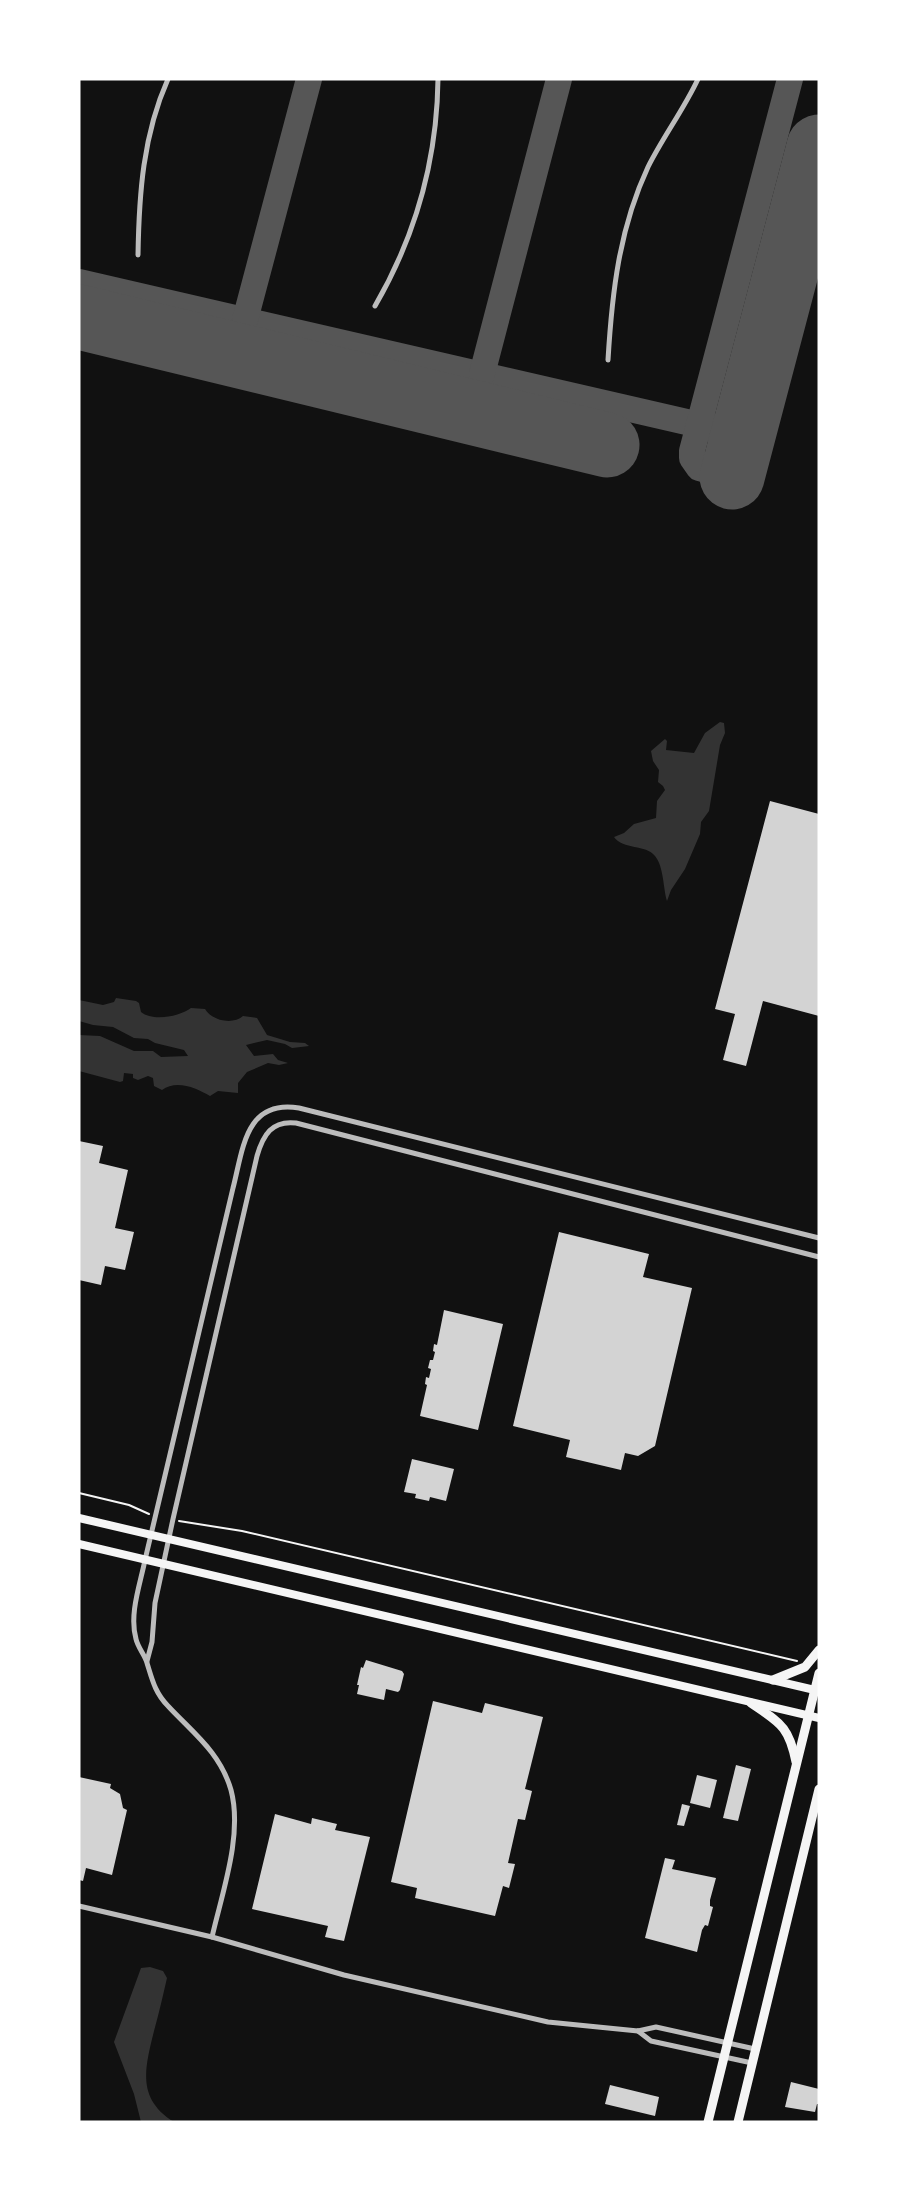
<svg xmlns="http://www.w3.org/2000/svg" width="898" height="2201" font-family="Helvetica,sans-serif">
<rect width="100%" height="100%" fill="#111"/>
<g fill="#333">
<path d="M720 722 724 723 725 733 720 745 709 811 701 822 700 834 685 869 671 890 667 901C663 888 664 867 655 856 646 844 623 850 614 837L624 833 634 824 656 818 657 801 665 790 663 786 658 782 659 770 653 761 651 751 665 739 667 741 666 750 694 753 705 733Z"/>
<path d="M116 998 136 1001 139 1003 141 1012C153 1022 181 1016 191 1008L205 1009C212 1021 233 1025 243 1016L257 1018 267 1035 290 1042 305 1043 309 1046 292 1048 285 1044 267 1040 246 1045 254 1056 273 1054 278 1060 288 1063 279 1065 268 1063 247 1072 238 1083V1093L218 1091 210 1096C197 1088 176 1079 162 1090L154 1086 153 1078 148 1076 138 1080 133 1078V1074L124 1073 123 1081 120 1082 79 1071V1035L100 1036 134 1051H153L161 1057 188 1056 184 1050 155 1043 148 1039 134 1038 113 1027 93 1025 79 1021V1000L103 1005 114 1002Z"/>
<path d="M150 1967 163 1971 167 1978C163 1995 159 2013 154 2031 145 2068 136 2098 174 2122H141L134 2094 114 2042 141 1968Z"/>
</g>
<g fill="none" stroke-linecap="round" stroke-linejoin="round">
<g stroke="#565656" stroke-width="26">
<path d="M79 282 743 435"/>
<path d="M245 320 309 79"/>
<path d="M482 374 559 79"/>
<path d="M732 477 699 468 692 458V451L790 79"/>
</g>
<g stroke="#565656" stroke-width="65">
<path d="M79 317 607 445"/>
<path d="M732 477 819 147"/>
</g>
</g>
<g fill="#d3d3d3">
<path d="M770 801 819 814V1016L763 1001 746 1066 723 1060 735 1014 715 1009Z"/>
<path d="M79 1141 103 1146 99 1163 128 1170 115 1228 134 1232 125 1270 105 1266 101 1285 79 1280Z"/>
<path d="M559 1232 649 1254 643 1277 692 1288 655 1446 638 1456 625 1453 621 1470 566 1457 570 1440 513 1426Z"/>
<path d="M444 1310 503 1324 478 1430 420 1416 427 1385 425 1384 426 1377 429 1378 431 1369 428 1368 430 1360H433L435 1352 433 1351 434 1344 437 1345Z"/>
<path d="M412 1459 454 1469 446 1501 430 1497 429 1501 415 1498 416 1494 404 1492Z"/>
<path d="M366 1660 402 1671 404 1674 400 1690 398 1692 386 1689 384 1700 357 1694 359 1685H357L361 1667 363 1668Z"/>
<path d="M433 1701 482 1713 485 1703 543 1717 525 1789 532 1791 525 1820 518 1819 508 1863 515 1864 509 1888 503 1886 495 1916 415 1898 417 1888 391 1882Z"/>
<path d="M736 1765 751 1769 738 1821 723 1818Z"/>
<path d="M697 1775 717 1780 710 1808 690 1803Z"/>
<path d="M79 1777 111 1784 110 1788 120 1794 123 1808 127 1810 112 1875 86 1868 83 1881 79 1880Z"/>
<path d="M682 1804 690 1806 684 1826 677 1825Z"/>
<path d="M275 1814 311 1824 312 1818 337 1824 335 1830 370 1837 344 1941 325 1937 328 1926 252 1909Z"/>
<path d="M665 1858 675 1860 672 1869 716 1878 710 1900V1906L713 1907 708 1926 705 1925 702 1930 697 1952 645 1938Z"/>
<path d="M791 2082 819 2089V2104H817L815 2112 785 2107Z"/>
<path d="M610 2085 659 2097 655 2116 605 2104Z"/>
</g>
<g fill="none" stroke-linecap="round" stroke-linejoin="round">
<g stroke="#f5f5f5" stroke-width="2">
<path d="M79 1493 129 1505 149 1514"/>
<path d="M179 1521 242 1531 797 1661"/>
</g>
<g stroke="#bcbcbc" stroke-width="5">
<path d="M138 255C139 194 143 135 168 79"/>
<path d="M375 306C415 237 437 159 438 79"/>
<path d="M608 360C612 293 619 229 648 167 663 137 684 109 698 79"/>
<path d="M147 1661 152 1642 155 1603 173 1519 257 1156C263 1135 272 1120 296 1123L819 1257"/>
<path d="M79 1906 212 1937 344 1975 548 2022 638 2031 656 2027 755 2049"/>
<path d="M212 1937C222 1893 243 1835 231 1790 220 1752 193 1733 168 1706 155 1693 152 1679 147 1663 145 1655 138 1648 136 1639 129 1614 140 1585 145 1560L233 1188C243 1150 245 1099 299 1108L819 1238"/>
<path d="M638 2031 651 2041 752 2063"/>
</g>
<g stroke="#f5f5f5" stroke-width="8">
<path d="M79 1518 819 1691"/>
<path d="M79 1544 819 1718"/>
</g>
<g stroke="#f5f5f5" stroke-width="9">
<path d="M773 1680 805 1667 819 1650"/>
<path d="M751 1703C780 1723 789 1726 796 1762"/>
<path d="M708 2122 819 1673"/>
<path d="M738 2122 819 1789"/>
</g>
</g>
<rect width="898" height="2201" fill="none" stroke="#ffffff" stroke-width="161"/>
</svg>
